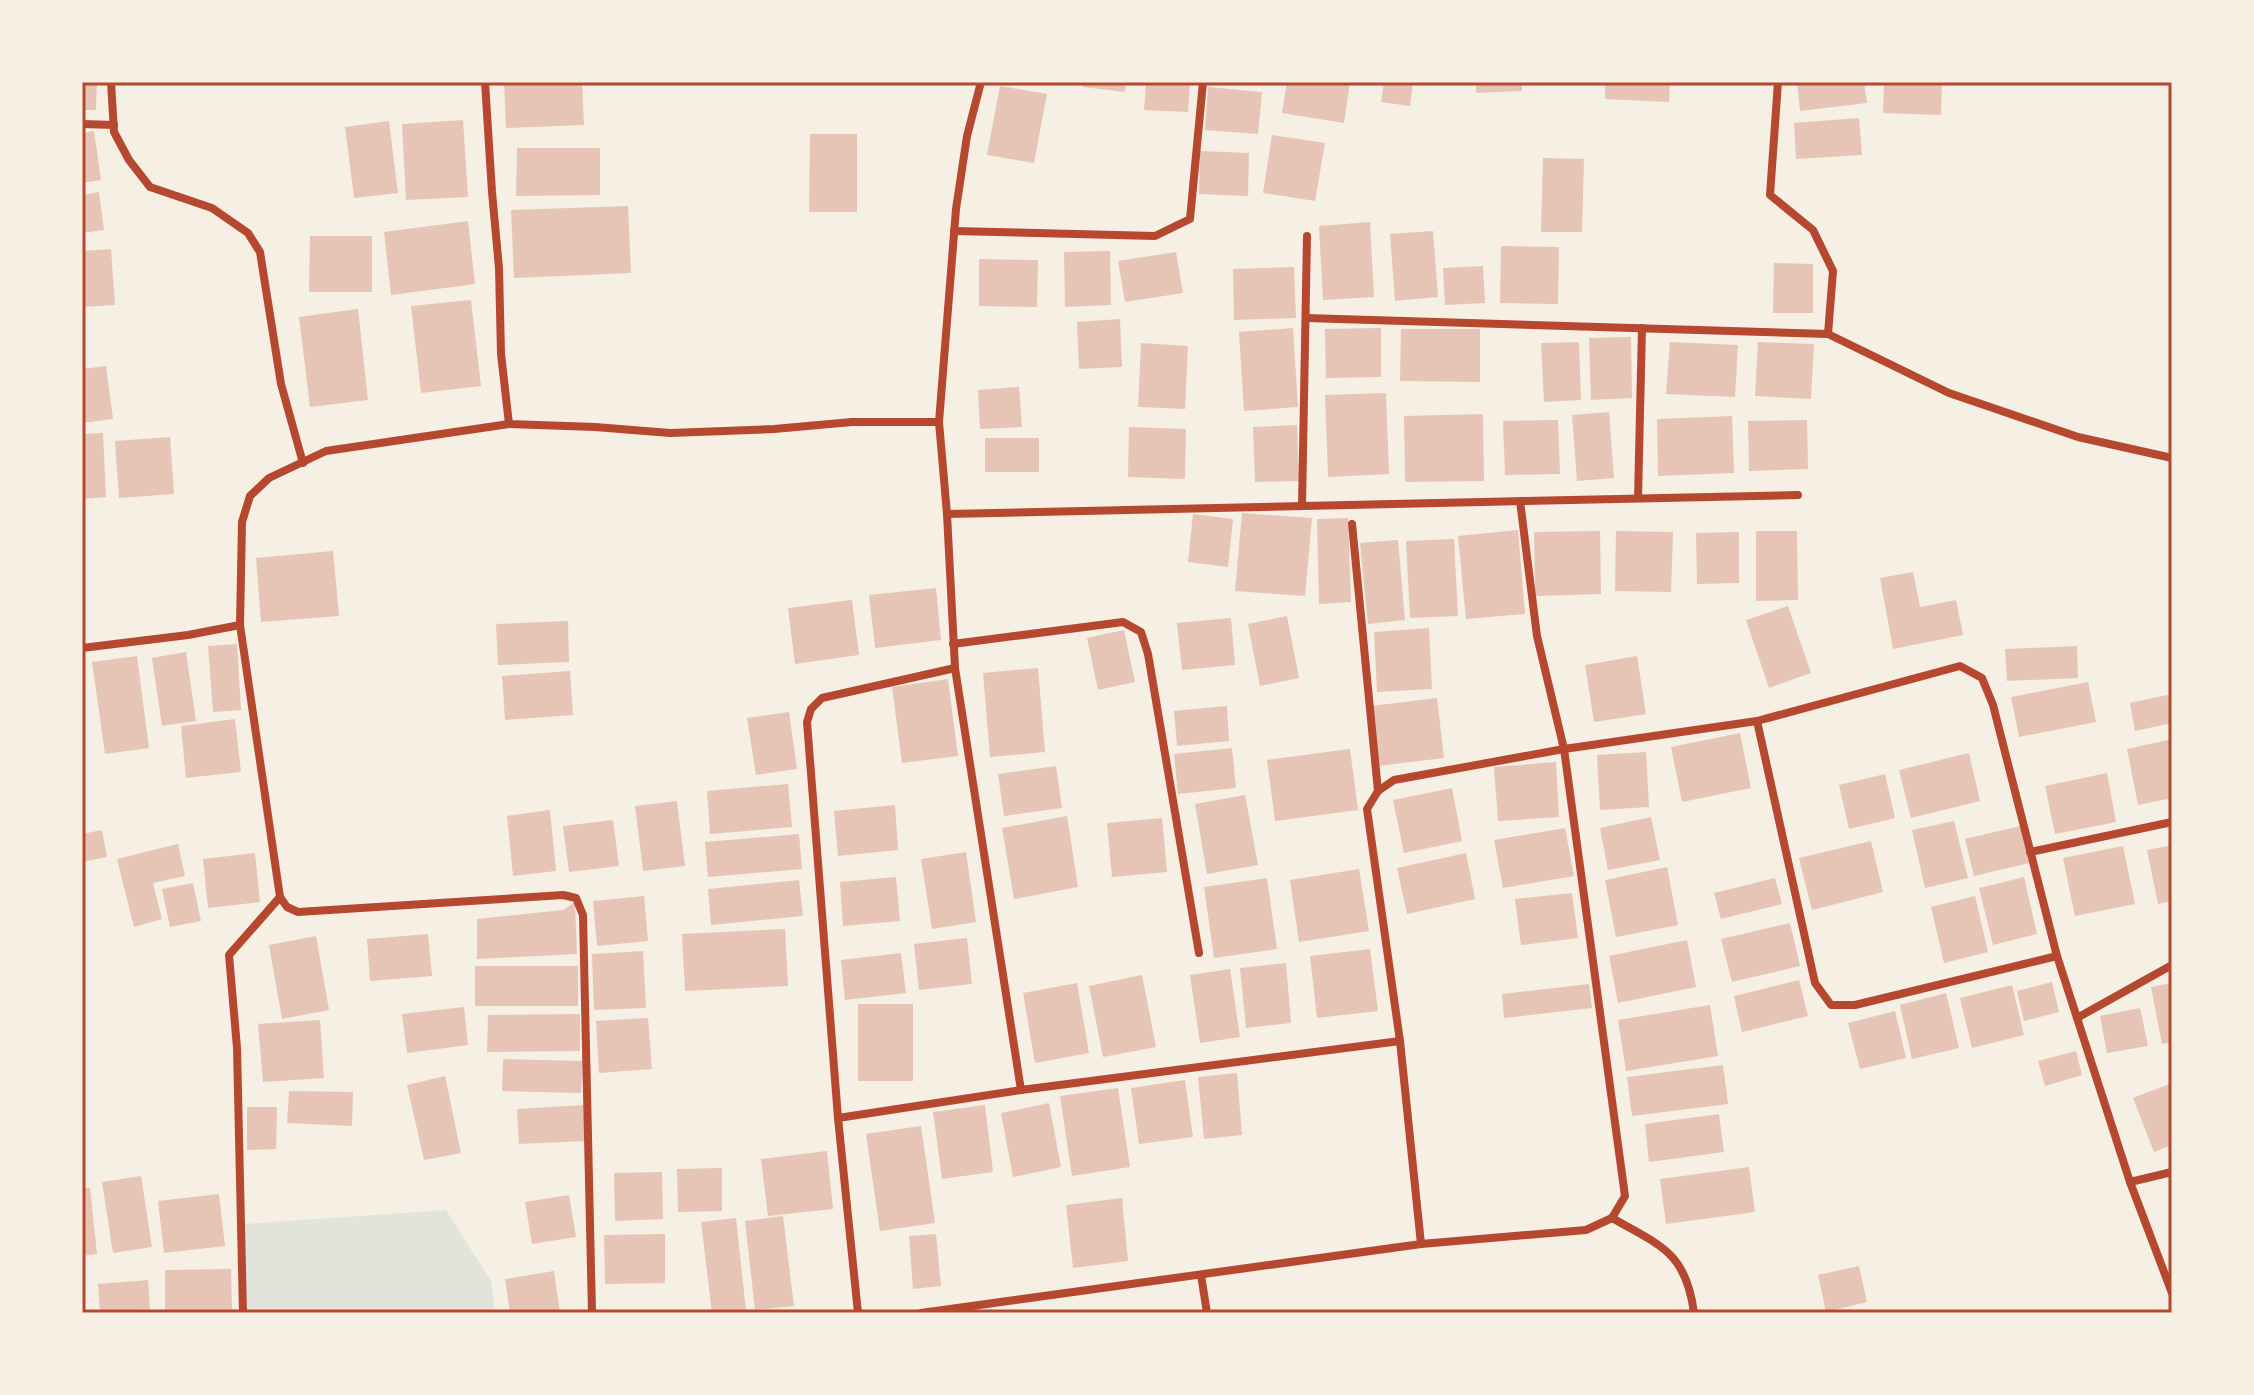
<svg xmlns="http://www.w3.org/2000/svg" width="2254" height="1395" font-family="Inter,sans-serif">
<rect width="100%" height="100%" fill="#f6efe4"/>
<path fill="#e2e4dc" d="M446 1210 491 1281 495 1313H246L244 1224Z"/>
<g fill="#e6c5b7">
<path d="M82 82H97L96 110H82Z"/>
<path d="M504 82H582L584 125 506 128Z"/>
<path d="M1083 82H1126L1125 92 1083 87Z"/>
<path d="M1146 82H1190L1188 112 1144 110Z"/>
<path d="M1287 82H1350L1344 123 1282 113Z"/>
<path d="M1384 82H1413L1410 106 1381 102Z"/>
<path d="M1476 82H1522V91L1476 93Z"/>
<path d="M1605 82H1670L1669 102 1605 99Z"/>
<path d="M1797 82H1864L1867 103 1800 111Z"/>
<path d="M1884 82H1942L1941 115 1883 113Z"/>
<path d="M1000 86 1047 94 1034 163 987 155Z"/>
<path d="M1208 87 1262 92 1258 134 1205 130Z"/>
<path d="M1859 118 1862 155 1796 159 1794 123Z"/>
<path d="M463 120 468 197 406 200 402 124Z"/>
<path d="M389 121 398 193 354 198 345 127Z"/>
<path d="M94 131 101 180 82 183V133Z"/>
<path d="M810 134H857V212H809Z"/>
<path d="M1272 135 1325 143 1315 201 1263 193Z"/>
<path d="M517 148H600V195L516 196Z"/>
<path d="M1200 151 1249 153 1248 196 1199 194Z"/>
<path d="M1543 158 1584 159 1582 232H1541Z"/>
<path d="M99 192 104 230 82 233V195Z"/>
<path d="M628 206 631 273 514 278 511 210Z"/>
<path d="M468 221 475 284 391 295 384 232Z"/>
<path d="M1370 222 1374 297 1323 300 1319 226Z"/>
<path d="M1433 231 1438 297 1395 301 1390 234Z"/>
<path d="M310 236H372V292H309Z"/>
<path d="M1501 246 1559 247 1558 304 1500 303Z"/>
<path d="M111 249 115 305 82 307V251Z"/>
<path d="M1110 251 1111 305 1065 307 1064 252Z"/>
<path d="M1176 252 1183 293 1125 302 1118 261Z"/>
<path d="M979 259 1038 260 1037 307 979 306Z"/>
<path d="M1774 263 1813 264V313H1773Z"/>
<path d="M1483 266 1485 303 1445 305 1443 268Z"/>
<path d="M1294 267 1296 318 1234 320 1233 269Z"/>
<path d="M471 300 481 386 421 393 411 306Z"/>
<path d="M358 309 368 400 310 407 299 317Z"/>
<path d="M1120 319 1122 367 1079 369 1077 322Z"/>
<path d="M1293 328 1298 407 1244 411 1239 332Z"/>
<path d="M1381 328V377L1326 378 1325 329Z"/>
<path d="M1401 329H1480V382L1400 381Z"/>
<path d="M1631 337 1632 398 1591 400 1589 338Z"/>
<path d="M1579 342 1581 400 1544 402 1541 343Z"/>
<path d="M1670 342 1738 345 1735 397 1666 394Z"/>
<path d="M1758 342 1814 344 1811 399 1755 396Z"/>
<path d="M1141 343 1188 346 1185 409 1138 407Z"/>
<path d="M106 366 113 419 82 423V369Z"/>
<path d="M1019 387 1022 427 980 429 978 390Z"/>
<path d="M1386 393 1389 474 1328 477 1325 395Z"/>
<path d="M1609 412 1614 478 1577 481 1572 415Z"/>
<path d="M1483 414 1484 481 1405 482 1404 416Z"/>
<path d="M1732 416 1734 473 1658 476 1657 419Z"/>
<path d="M1558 420 1560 474 1505 475 1503 421Z"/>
<path d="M1807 420 1808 469 1749 471 1748 421Z"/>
<path d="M1297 425 1299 481 1255 482 1253 427Z"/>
<path d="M1129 427 1186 429 1185 479 1128 477Z"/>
<path d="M103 433 106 497 82 499V434Z"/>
<path d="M170 437 174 494 119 498 115 441Z"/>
<rect x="985" y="438" width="54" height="34"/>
<path d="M1242 513 1312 518 1305 596 1235 591Z"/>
<path d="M1193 514 1233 519 1228 567 1188 562Z"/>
<path d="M1348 518 1351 602 1319 604 1317 519Z"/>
<path d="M1518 530 1525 614 1466 619 1458 536Z"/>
<path d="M1600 531 1601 594 1535 596 1534 532Z"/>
<path d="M1616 531 1673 532 1671 592 1615 591Z"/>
<path d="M1756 531H1797L1798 600 1756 601Z"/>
<path d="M1739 532V583L1697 584 1696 533Z"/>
<path d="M1454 539 1458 616 1410 618 1406 541Z"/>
<path d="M1398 540 1405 620 1368 624 1360 543Z"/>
<path d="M333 551 339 616 261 622 256 558Z"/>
<path d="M1913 572 1920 607 1956 600 1963 635 1893 649 1880 578Z"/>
<path d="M936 588 941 640 875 648 869 595Z"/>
<path d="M852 600 859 655 795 664 788 608Z"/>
<path d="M1788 606 1811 673 1769 688 1746 620Z"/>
<path d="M1287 616 1299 678 1260 686 1248 624Z"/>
<path d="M1231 618 1235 665 1182 670 1177 623Z"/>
<path d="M568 621 569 662 498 665 496 624Z"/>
<path d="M1429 628 1432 689 1377 692 1374 632Z"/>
<path d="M1124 630 1135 682 1098 690 1087 638Z"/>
<path d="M237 644 241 710 213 712 208 646Z"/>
<path d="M2077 646 2078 678 2007 681 2005 649Z"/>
<path d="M186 652 196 721 162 726 152 658Z"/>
<path d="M137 656 149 748 105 754 92 662Z"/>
<path d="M1637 656 1646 714 1594 722 1585 665Z"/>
<path d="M1038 668 1045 752 990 757 983 673Z"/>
<path d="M570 671 573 715 505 720 502 676Z"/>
<path d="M948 679 958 756 902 763 892 687Z"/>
<path d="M2088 682 2096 722 2019 737 2011 697Z"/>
<path d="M2172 694V723L2135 731 2130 703Z"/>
<path d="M1437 698 1444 758 1378 766 1371 706Z"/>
<path d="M1227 706 1229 741 1177 746 1174 711Z"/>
<path d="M789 712 797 769 756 775 747 718Z"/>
<path d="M235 719 241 772 186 778 181 726Z"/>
<path d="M1740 733 1751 788 1682 802 1671 747Z"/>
<path d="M2172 739V798L2138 805 2127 749Z"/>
<path d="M1232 748 1236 788 1178 794 1174 754Z"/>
<path d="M1350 749 1358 810 1275 821 1267 760Z"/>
<path d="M1646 752 1649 807 1600 810 1597 755Z"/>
<path d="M1969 753 1980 801 1911 818 1899 770Z"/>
<path d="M1556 762 1559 817 1498 821 1494 767Z"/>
<path d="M1056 766 1062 808 1004 816 998 774Z"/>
<path d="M2107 773 2116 822 2055 834 2045 786Z"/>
<path d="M1885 774 1895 818 1849 829 1839 785Z"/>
<path d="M788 784 792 827 710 834 707 791Z"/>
<path d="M1452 788 1462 841 1404 853 1393 800Z"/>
<path d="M1245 795 1258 865 1207 874 1195 804Z"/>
<path d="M677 801 685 866 643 871 635 806Z"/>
<path d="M895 805 898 850 838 856 834 811Z"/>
<path d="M550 810 556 871 513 876 507 816Z"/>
<path d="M1067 816 1078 887 1014 899 1002 828Z"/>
<path d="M1651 817 1660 860 1608 870 1600 828Z"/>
<path d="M1162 818 1167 872 1112 877 1107 823Z"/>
<path d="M613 820 619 866 569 872 563 826Z"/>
<path d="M1954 821 1968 878 1925 888 1912 830Z"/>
<path d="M2020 826 2029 863 1974 876 1965 839Z"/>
<path d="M1565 828 1574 876 1503 888 1494 840Z"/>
<path d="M102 830 107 857 82 862V834Z"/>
<path d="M799 834 802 869 708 877 705 842Z"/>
<path d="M1871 841 1883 892 1812 910 1799 858Z"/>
<path d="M178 844 185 876 153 883 162 919 134 927 117 859Z"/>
<path d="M2172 845V901L2158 904 2147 850Z"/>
<path d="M2123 846 2135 904 2075 916 2063 858Z"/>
<path d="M966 852 976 922 932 929 921 859Z"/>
<path d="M255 853 260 902 208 908 203 859Z"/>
<path d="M1466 853 1475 899 1407 914 1397 868Z"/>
<path d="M1667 867 1678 925 1616 937 1605 880Z"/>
<path d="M1359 869 1369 931 1299 942 1290 880Z"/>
<path d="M896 877 900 921 843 926 840 882Z"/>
<path d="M2024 877 2037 934 1993 945 1979 888Z"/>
<path d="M1267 878 1277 949 1214 958 1204 887Z"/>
<path d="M1775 878 1782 904 1721 919 1714 893Z"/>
<path d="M799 880 803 916 711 925 708 889Z"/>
<path d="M193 883 201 921 170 927 162 889Z"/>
<path d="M1572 893 1578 938 1521 945 1515 899Z"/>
<path d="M644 896 648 941 597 946 593 901Z"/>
<path d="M1975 896 1988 952 1944 963 1931 907Z"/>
<path d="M575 902 577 954 477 959V919L563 910Z"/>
<path d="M1790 923 1800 966 1732 982 1721 939Z"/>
<path d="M785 929 788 986 685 991 682 934Z"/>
<path d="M428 934 432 976 370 981 367 939Z"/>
<path d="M316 936 329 1010 282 1019 269 945Z"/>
<path d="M967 938 972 984 919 990 914 944Z"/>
<path d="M1687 940 1696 987 1618 1003 1609 956Z"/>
<path d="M1370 949 1378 1011 1317 1018 1310 956Z"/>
<path d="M643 951 646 1008 594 1010 592 954Z"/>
<path d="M901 953 906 993 845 1000 841 960Z"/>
<path d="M1286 963 1291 1023 1246 1028 1240 968Z"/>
<rect x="475" y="966" width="103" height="40"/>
<path d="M1230 969 1240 1037 1200 1043 1190 975Z"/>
<path d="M1142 975 1156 1047 1103 1057 1089 986Z"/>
<path d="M1799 980 1808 1016 1742 1032 1734 996Z"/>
<path d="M2052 982 2059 1012 2024 1021 2017 991Z"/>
<path d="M1077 983 1089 1053 1035 1063 1023 993Z"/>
<path d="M2172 983V1042L2162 1044 2151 987Z"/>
<path d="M1589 984 1592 1008 1504 1018 1502 994Z"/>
<path d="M2012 985 2024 1035 1972 1048 1960 998Z"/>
<path d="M1946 993 1959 1048 1912 1059 1900 1005Z"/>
<rect x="858" y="1004" width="55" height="77"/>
<path d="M1710 1005 1718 1056 1626 1071 1618 1020Z"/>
<path d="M464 1007 468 1045 407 1053 402 1014Z"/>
<path d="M2140 1008 2148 1046 2107 1053 2100 1016Z"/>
<path d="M1895 1011 1906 1058 1860 1069 1848 1023Z"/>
<path d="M580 1014V1051L487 1052 488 1015Z"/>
<path d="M648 1018 652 1069 599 1073 596 1021Z"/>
<path d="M320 1020 324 1078 263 1082 258 1024Z"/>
<path d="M2076 1051 2082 1075 2045 1086 2038 1061Z"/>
<path d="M503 1059 583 1061 581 1093 502 1091Z"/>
<path d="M1723 1065 1728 1104 1632 1116 1627 1077Z"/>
<path d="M1237 1073 1242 1135 1204 1139 1198 1077Z"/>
<path d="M445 1076 461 1153 424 1160 407 1085Z"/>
<path d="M1185 1080 1193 1137 1139 1144 1131 1088Z"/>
<path d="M2172 1083V1145L2154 1152 2133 1098Z"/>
<path d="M1118 1088 1130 1167 1072 1176 1060 1096Z"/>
<path d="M289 1091 353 1092 352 1126 287 1123Z"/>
<path d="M1049 1103 1061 1167 1013 1177 1001 1113Z"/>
<path d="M585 1105 587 1141 519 1144 517 1109Z"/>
<path d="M985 1105 993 1172 942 1179 933 1112Z"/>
<path d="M247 1107H277L276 1149 247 1150Z"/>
<path d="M1719 1114 1724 1152 1649 1162 1645 1124Z"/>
<path d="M921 1126 935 1223 880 1231 866 1134Z"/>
<path d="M827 1151 833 1209 768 1216 761 1159Z"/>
<path d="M1749 1167 1755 1212 1666 1224 1660 1179Z"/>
<path d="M722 1168V1211L678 1212 677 1169Z"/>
<path d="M662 1172 663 1219 615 1221 614 1173Z"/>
<path d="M141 1176 152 1247 113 1253 102 1182Z"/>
<path d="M82 1188H90L97 1254 82 1256Z"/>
<path d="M219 1194 225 1246 164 1253 158 1201Z"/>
<path d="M569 1195 576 1237 532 1244 525 1202Z"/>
<path d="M1122 1198 1128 1261 1073 1268 1066 1205Z"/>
<path d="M783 1216 794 1306 755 1310 745 1221Z"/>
<path d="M736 1218 746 1311 712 1313 701 1222Z"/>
<path d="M665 1234V1283L605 1284 604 1235Z"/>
<path d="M936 1234 941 1286 913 1289 909 1236Z"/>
<path d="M1859 1266 1867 1302 1826 1312 1818 1275Z"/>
<path d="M231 1269 232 1313H165V1270Z"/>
<path d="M554 1271 560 1313H510L505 1279Z"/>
<path d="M148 1280 150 1309 100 1312 98 1284Z"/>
</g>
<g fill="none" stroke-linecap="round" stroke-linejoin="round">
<g stroke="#b5482f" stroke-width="8">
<path d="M111 82 114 132 129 160 150 187 212 208 248 233 260 252 281 384 303 463"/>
<path d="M485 82 492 192 499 268 501 354 509 424 595 427 670 433 774 429 852 422H939"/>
<path d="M82 124 114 125"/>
<path d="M954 231 1155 236 1190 219 1203 82"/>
<path d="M1306 318 1828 334 1833 271 1813 230 1770 195 1778 82"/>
<path d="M1828 334 1949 393 2078 437 2172 458"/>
<path d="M509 424 326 451 269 478 250 496 242 522 240 625 280 897 287 907 298 912 563 895 576 898 583 915 592 1313"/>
<path d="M1638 498 1642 328"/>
<path d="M1302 506 1307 236"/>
<path d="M947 514 1798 495"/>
<path d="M1352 524 1378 791"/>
<path d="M953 644 1123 622 1141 632 1148 654 1199 953"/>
<path d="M82 648 188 635 240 625"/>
<path d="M955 668 1021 1090 1400 1041"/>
<path d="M1757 721 1815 983 1831 1005H1855L2057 956"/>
<path d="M2030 852 2172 822"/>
<path d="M2077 1018 2172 965"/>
<path d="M838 1118 1021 1090"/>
<path d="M2130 1182 2172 1172"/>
<path d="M1612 1218C1661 1246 1686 1252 1694 1313"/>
<path d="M1421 1244 1586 1230 1612 1218 1625 1196 1564 749 1537 636 1520 501"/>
<path d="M1201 1275 1207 1313"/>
<path d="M243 1313 237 1048 229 955 280 897"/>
<path d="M858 1313 838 1118 807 722 811 709 822 698 955 668 947 514 939 422 956 209 967 136 981 82"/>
<path d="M921 1313 1421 1244 1400 1041 1367 809 1378 791 1394 780 1564 749 1757 721 1960 666 1982 678 1993 705 2057 956 2130 1182 2172 1293"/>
</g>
</g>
<rect width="2254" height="1395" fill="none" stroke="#f6efe4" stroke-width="168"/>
<rect x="84" y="84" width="2086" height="1227" fill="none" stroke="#b5482f" stroke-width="3"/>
</svg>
